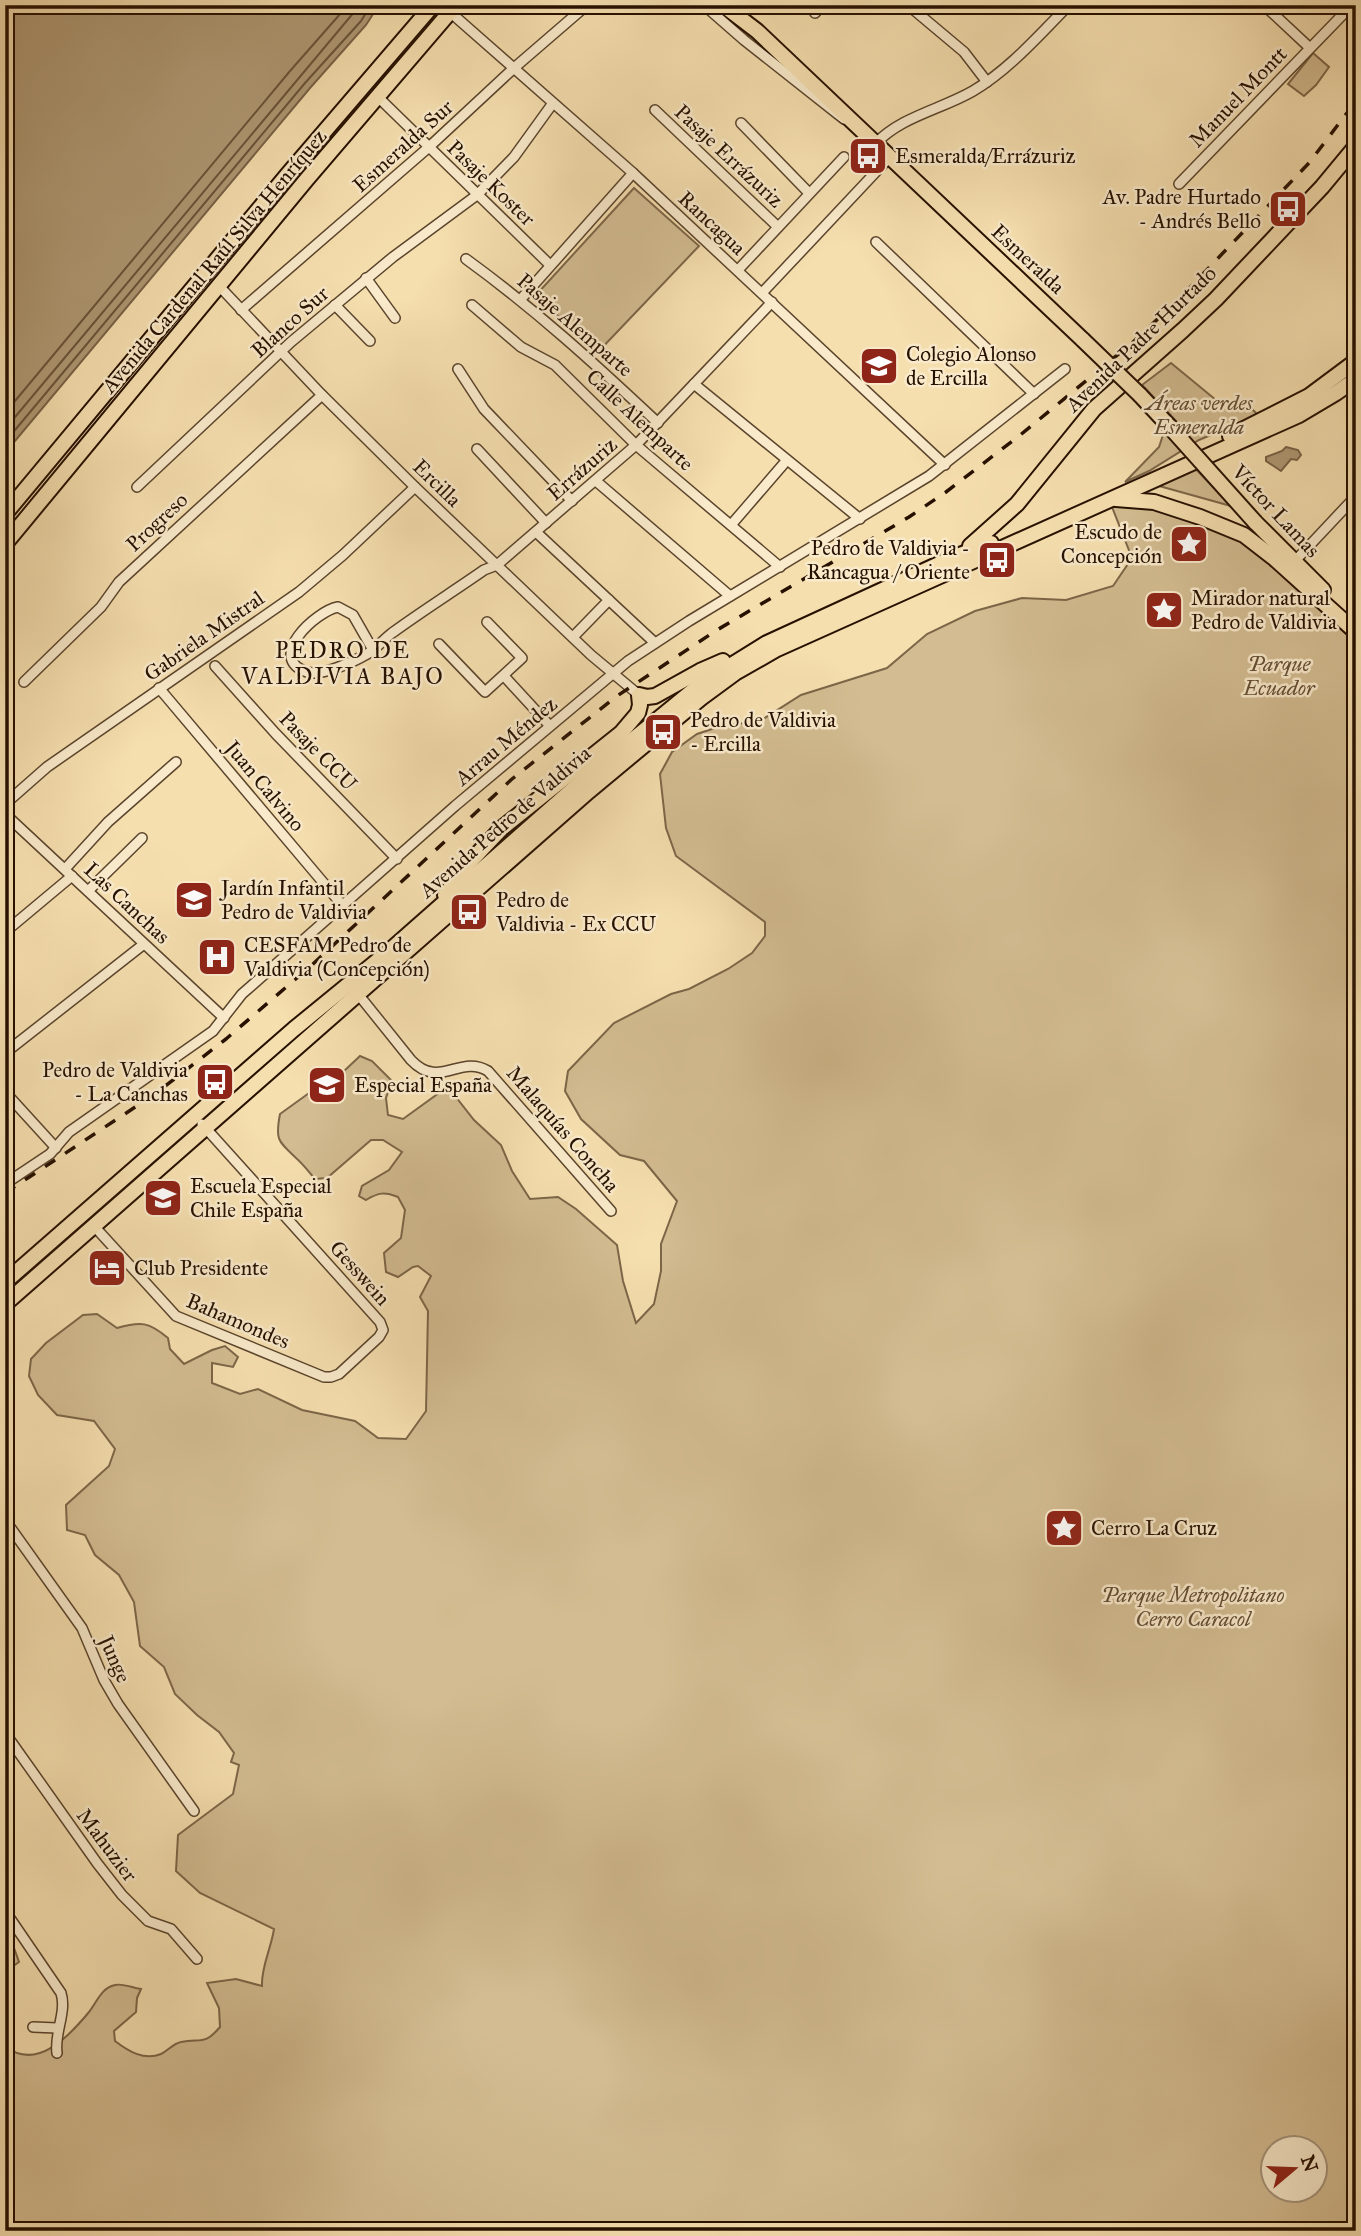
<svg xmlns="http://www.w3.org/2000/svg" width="1361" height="2236" font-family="'IM FELL Great Primer',serif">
<rect width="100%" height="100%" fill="#f6dfaf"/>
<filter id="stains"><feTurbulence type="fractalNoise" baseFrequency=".00286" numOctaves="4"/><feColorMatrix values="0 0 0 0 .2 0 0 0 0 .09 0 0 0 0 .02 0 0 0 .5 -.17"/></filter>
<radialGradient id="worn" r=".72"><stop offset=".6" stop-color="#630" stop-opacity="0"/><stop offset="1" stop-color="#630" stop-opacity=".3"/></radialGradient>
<g fill="#d3bc91" stroke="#7c6648" stroke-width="2" fill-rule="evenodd">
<path d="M1313 53 1329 67 1316 85 1304 96 1288 84Z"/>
<path d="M634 188 699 246 597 353 536 295Z"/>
<path d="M1171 363 1222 405 1231 409 1251 408 1258 415 1199 440 1149 471 1125 482 1159 447 1164 432 1176 421 1142 385Z"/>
<path d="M1193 466 1231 506 1152 484Z"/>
<path d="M1135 505C1158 508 1219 526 1238 538 1281 566 1318 608 1356 643V2231H5V2046C37 2072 70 2035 89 2012 97 2002 101 1988 115 1985 122 1983 134 1988 141 1989L137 1998 136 2012 114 2031 115 2041C128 2051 144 2061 161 2054 168 2051 172 2044 181 2042 201 2038 204 2046 220 2027L219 2008 207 1983 236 1979 262 1986C261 1967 271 1949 274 1929L200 1893 176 1871 178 1835 233 1794 239 1765 231 1762 234 1753 219 1732 197 1715 175 1694 164 1667 140 1646 134 1602 119 1575 95 1555 85 1535 67 1530 66 1505 109 1466 115 1449 94 1421 57 1415 38 1395 29 1376 31 1359 46 1343 83 1315 97 1314 117 1328C141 1321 149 1322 168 1338L170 1349 184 1364 212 1350 225 1346 238 1357 233 1367 212 1363V1383L240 1394 258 1389 302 1410 355 1421 378 1438 406 1439 426 1411 428 1311 420 1297 431 1276 418 1266 413 1267 398 1277 386 1272 384 1253 401 1238 405 1210 398 1197C385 1192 379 1192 366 1200L359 1196 362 1186 389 1170 402 1152 383 1140H371L327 1178 315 1179C309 1172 303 1164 296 1158 278 1141 275 1140 280 1114L316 1088 342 1073 360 1056 372 1061 392 1081 386 1098 388 1115 403 1119 439 1093 452 1092 474 1120 501 1145 512 1171 530 1199 558 1197 576 1209 617 1245 623 1281 636 1323 654 1304 661 1271V1244L677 1201 644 1161 620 1155 581 1119 565 1091 568 1071 614 1023 671 994 689 989 728 969 752 953 765 936V922L676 856 666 828 660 774 672 752 697 734 721 726 760 721 801 695 887 668 927 634 975 611 1022 598 1066 600 1113 586 1132 558 1112 507ZM1274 2148H1316V2190H1274Z"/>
<path d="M5 1923 19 1962 5 1972Z"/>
</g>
<g fill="#af9974" stroke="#786246" stroke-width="2">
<path d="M5 5H379L366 25 310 88 5 453Z"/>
<path d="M1286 447 1298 450 1301 455 1297 460 1291 459 1281 471 1266 461V457L1282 451Z"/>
</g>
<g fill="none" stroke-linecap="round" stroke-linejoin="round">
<g stroke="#6a543a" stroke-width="2">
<path d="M5 413 290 71 348 5"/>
<path d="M5 429 360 5"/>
<path d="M5 442 305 83 361 21 371 5"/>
</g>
<g stroke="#5a442c" stroke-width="12">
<g id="street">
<path d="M704 5 744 40 844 119"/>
<path d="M908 5 964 52 987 82"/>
<path d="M1264 5 1310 48"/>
<path d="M450 12 633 173 945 465"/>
<path d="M815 13 822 5"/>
<path d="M378 97 550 265"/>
<path d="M655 110 778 227"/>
<path d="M741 123 809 193"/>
<path d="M875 144C902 116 940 110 973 91 1010 69 1039 35 1069 5"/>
<path d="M1179 184 1352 5"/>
<path d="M876 242 1034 394"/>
<path d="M466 259C536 310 594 363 658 423"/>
<path d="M738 270 844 157"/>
<path d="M366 278 395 318"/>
<path d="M220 287 322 395 415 487 591 655 639 695"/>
<path d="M762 293 889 158"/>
<path d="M521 299 633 173"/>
<path d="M335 305 370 341"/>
<path d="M472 305 521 347 555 365 636 445 780 567"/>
<path d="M241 310 429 147 514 68 587 5"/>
<path d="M458 369 484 409 572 501"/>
<path d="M694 384 860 519"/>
<path d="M477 449 546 523"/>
<path d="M596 481 730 596"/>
<path d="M137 487 291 342 393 257 477 195 514 157 553 103"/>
<path d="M731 525 787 460"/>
<path d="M536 532 655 643"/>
<path d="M1294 562 1356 496"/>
<path d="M573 637 609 600"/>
<path d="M439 644 485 692 522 658 487 622"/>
<path d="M373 650 353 615 338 607C316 611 265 658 307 672 321 677 355 661 367 654 377 648 383 640 392 633 422 611 454 591 484 570L497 565 636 445 772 302"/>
<path d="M215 666 276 734 397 859"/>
<path d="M504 676 550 726"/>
<path d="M24 682 101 607 119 582 322 395"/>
<path d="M159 688 343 906"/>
<path d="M5 804 47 767 299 592 343 555 415 487"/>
<path d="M5 814 224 1018"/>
<path d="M65 869 108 822 176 762"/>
<path d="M88 891 142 838"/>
<path d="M5 932 72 876"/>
<path d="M358 994 411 1060C439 1090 460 1054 488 1071L611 1211"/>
<path d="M5 1053 144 944"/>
<path d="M5 1092 56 1148"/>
<path d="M5 1184 50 1154 69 1132 213 1031 242 994 455 806 628 661 689 621 929 476 1065 369"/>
<path d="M94 1226 176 1316 324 1377H331L339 1374 379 1337 383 1330 380 1322 202 1124"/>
<path d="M5 1520 82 1628 104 1680 118 1704 194 1811"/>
<path d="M5 1733 97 1863 122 1895 148 1921 171 1929 197 1959"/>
<path d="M5 1911 61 1993C67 2012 54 2033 57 2053"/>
<path d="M33 2027 57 2028"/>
</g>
</g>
<g stroke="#261000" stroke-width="18">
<g id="primary">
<path d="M723 5 757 31 1083 340"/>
<path d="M1140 395 1169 426"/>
<path d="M1230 436 1309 396 1356 361"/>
<path d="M1116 499 1154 502 1200 517 1244 535 1275 559 1356 632"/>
<path d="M5 514 288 174 433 5"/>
<path d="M1255 522 1323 590"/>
<path d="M5 544 307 179 456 5"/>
<path d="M970 546 1017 504 1094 409 1183 330 1216 299 1322 187 1356 146"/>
<path d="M445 895 466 866 502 828 621 733 638 713 640 705 639 695 647 697 655 696 700 671 723 661"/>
<path d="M5 1282 294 1029 387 953 581 782 701 684 767 643 952 558 991 543"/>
<path d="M5 1304 589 791 701 698 735 673 777 649 1299 415 1336 393 1356 379"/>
</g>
</g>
<use href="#street" stroke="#f9eacb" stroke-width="9"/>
<use href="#primary" stroke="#f6dfaf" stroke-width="14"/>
<path stroke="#261000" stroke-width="3.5" stroke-dasharray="12 12" stroke-linecap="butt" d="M5 1193 155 1094 226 1039 313 964 512 779 617 696 717 630 909 517 946 492 1019 436 1132 343 1178 300 1309 163 1356 101"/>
<g stroke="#261000" stroke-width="18" stroke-linecap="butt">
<g id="primary-bridge">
<path d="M1083 340 1140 395"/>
<path d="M1169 426 1255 522"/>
</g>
</g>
<use href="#primary-bridge" stroke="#f6dfaf" stroke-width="14"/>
</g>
<defs>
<g id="bus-square" transform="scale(2.0125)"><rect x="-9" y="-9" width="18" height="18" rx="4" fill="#8f2418" stroke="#f9eacb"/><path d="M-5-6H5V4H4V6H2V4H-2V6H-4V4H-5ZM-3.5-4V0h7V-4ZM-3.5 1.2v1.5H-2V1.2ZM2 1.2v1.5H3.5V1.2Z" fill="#fff"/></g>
<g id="school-square" transform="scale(2.0125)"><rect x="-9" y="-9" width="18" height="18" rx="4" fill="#8f2418" stroke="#f9eacb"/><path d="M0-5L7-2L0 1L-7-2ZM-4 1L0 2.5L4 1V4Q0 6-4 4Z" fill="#fff"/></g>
<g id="sight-square" transform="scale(2.0125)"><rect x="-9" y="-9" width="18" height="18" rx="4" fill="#8f2418" stroke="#f9eacb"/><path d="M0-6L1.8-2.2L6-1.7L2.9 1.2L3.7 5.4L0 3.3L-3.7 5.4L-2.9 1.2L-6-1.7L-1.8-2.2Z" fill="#fff"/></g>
<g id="hospital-square" transform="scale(2.0125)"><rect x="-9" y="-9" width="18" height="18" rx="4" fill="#8f2418" stroke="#f9eacb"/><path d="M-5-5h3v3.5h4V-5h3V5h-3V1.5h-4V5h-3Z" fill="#fff"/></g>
<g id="hotel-square" transform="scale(2.0125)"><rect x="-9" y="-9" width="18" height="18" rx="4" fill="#8f2418" stroke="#f9eacb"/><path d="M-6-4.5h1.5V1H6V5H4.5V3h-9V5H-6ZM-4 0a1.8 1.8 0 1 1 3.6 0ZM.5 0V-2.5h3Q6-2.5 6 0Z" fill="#fff"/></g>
</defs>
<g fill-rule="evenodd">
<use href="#bus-square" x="868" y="156"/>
<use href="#bus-square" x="1288" y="209"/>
<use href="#school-square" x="879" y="366"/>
<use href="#sight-square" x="1189" y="544"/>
<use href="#bus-square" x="997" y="560"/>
<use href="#sight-square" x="1164" y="610"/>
<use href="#bus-square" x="663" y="732"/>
<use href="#school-square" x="194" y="900"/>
<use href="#bus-square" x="469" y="912"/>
<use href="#hospital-square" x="217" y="957"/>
<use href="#bus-square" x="215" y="1082"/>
<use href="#school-square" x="327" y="1085"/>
<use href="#school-square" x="163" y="1198"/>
<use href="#hotel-square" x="107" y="1268"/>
<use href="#sight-square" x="1064" y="1528"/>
</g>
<g text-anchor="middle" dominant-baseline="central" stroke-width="5" stroke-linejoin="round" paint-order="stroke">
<g font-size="21" fill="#261000" stroke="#f9eacb">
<text transform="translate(1238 97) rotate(-46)">Manuel Montt</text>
<text transform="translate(403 146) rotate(-42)">Esmeralda Sur</text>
<text transform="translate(729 156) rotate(43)">Pasaje Errázuriz</text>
<text transform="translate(491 183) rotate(44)">Pasaje Koster</text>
<text transform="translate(712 223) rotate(43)">Rancagua</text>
<text transform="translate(1028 259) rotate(43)">Esmeralda</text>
<text transform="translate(214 261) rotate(-50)">Avenida Cardenal Raúl Silva Henríquez</text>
<text transform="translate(290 322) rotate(-42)">Blanco Sur</text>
<text transform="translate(575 325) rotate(41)">Pasaje Alemparte</text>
<text transform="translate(1141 339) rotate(-44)">Avenida Padre Hurtado</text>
<text transform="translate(640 420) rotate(43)">Calle Alemparte</text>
<text transform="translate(582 469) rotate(-41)">Errázuriz</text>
<text transform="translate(437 483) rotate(44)">Ercilla</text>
<text transform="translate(1276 511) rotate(47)">Víctor Lamas</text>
<text transform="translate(157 522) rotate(-43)">Progreso</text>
<text transform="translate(204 636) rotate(-35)">Gabriela Mistral</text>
<text transform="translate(506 741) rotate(-40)">Arrau Méndez</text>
<text transform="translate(318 751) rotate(46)">Pasaje CCU</text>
<text transform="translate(265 786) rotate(50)">Juan Calvino</text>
<text transform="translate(505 822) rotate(-41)">Avenida Pedro de Valdivia</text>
<text transform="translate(127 903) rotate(43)">Las Canchas</text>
<text transform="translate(563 1129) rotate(49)">Malaquías Concha</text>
<text transform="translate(360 1273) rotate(48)">Gesswein</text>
<text transform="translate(238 1321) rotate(23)">Bahamondes</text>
<text transform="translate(115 1659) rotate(66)">Junge</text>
<text transform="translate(107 1845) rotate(53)">Mahuzier</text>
</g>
<g font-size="21" fill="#261000" stroke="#f9eacb" text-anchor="start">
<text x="895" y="156">Esmeralda/Errázuriz</text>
<text x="1261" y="197" text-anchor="end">Av. Padre Hurtado<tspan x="1261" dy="24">- Andrés Bello</tspan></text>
<text x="906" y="354">Colegio Alonso<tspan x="906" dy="24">de Ercilla</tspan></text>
<text x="1162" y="532" text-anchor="end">Escudo de<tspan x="1162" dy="24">Concepción</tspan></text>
<text x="970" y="548" text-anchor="end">Pedro de Valdivia -<tspan x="970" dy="24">Rancagua / Oriente</tspan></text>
<text x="1191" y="598">Mirador natural<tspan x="1191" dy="24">Pedro de Valdivia</tspan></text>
<text x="690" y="720">Pedro de Valdivia<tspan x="690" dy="24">- Ercilla</tspan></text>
<text x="221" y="888">Jardín Infantil<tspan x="221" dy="24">Pedro de Valdivia</tspan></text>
<text x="496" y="900">Pedro de<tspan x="496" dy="24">Valdivia - Ex CCU</tspan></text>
<text x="244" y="945">CESFAM Pedro de<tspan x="244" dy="24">Valdivia (Concepción)</tspan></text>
<text x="188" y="1070" text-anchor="end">Pedro de Valdivia<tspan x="188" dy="24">- La Canchas</tspan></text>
<text x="354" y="1085">Especial España</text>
<text x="190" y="1186">Escuela Especial<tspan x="190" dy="24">Chile España</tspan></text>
<text x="134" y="1268">Club Presidente</text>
<text x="1091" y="1528">Cerro La Cruz</text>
</g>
<g font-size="21" font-style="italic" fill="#634c33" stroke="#f9eacb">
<text x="1199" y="403">Áreas verdes<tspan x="1199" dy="24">Esmeralda</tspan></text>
<text x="1279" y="664">Parque<tspan x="1279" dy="24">Ecuador</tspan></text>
<text x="1193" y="1595">Parque Metropolitano<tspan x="1193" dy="24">Cerro Caracol</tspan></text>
</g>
<g font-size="23" letter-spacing="2" fill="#261000" stroke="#f9eacb">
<text x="343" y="650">PEDRO DE<tspan x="343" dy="26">VALDIVIA BAJO</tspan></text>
</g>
</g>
<rect width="1361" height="2236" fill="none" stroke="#f6dfaf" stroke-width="28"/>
<rect x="7" y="7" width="1347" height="2222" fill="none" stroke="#261000" stroke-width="3.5"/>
<rect x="14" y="14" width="1333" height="2208" fill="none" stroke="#261000" stroke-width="2"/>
<g transform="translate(1294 2169) rotate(71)"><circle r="33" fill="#f9eacb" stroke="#a5937a" stroke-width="2"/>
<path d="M0-5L12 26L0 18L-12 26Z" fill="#8f2418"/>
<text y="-10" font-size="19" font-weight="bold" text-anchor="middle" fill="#261000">N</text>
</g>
<rect width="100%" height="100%" filter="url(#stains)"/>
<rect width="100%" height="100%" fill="url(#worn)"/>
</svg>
